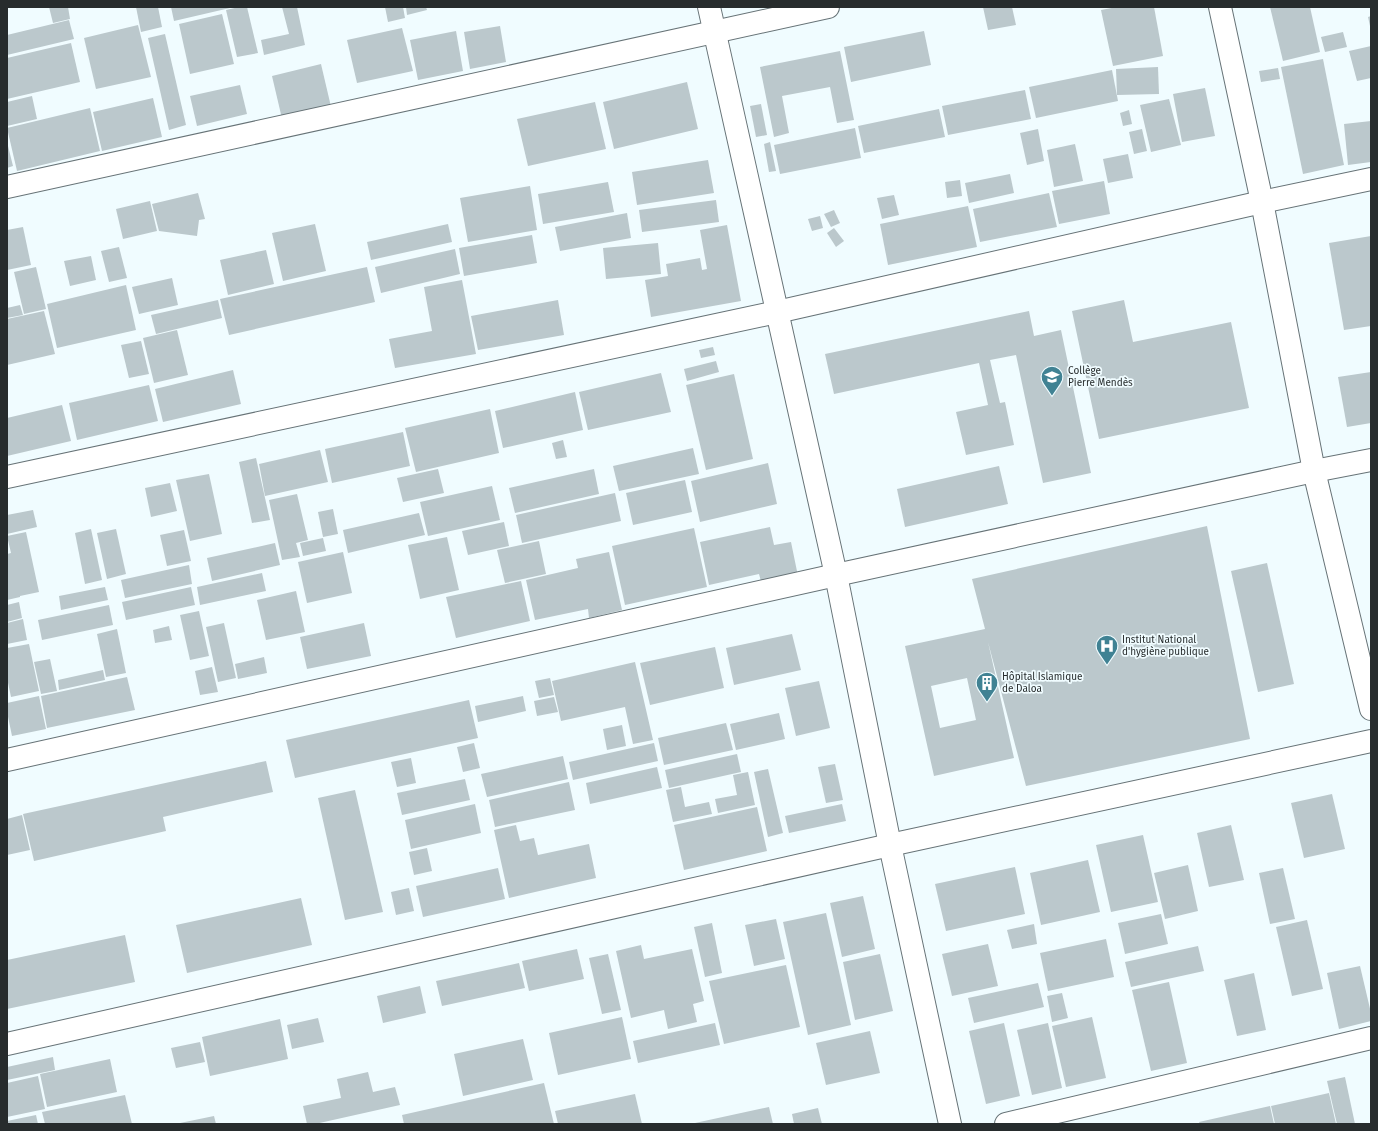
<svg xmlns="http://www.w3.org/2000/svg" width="1378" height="1131" font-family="'Fira Sans',sans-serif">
<rect width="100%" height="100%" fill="#f0fcff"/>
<g fill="#bbc8cc" fill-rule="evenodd">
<path d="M49 7H68L70 19 53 23Z"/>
<path d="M136 7H158L162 27 141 32Z"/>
<path d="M171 7H230V8L174 21Z"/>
<path d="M239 7H247L258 53 237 57 226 10Z"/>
<path d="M282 7H297L305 45 264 55 261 40 289 34Z"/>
<path d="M385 7H403L405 18 388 22Z"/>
<path d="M406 7H426L427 10 407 15Z"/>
<path d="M983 7H1012L1016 25 988 30Z"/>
<path d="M1117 7H1154L1163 56 1113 66 1101 10Z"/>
<path d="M1270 7H1310L1320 52 1283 61Z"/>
<path d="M222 14 234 64 190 74 179 24Z"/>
<path d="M1371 16V26H1370L1368 17Z"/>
<path d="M69 20 74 39 7 55V35Z"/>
<path d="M138 25 151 77 96 89 84 38Z"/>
<path d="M500 26 506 62 470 69 464 32Z"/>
<path d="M402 28 413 71 357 83 347 40Z"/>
<path d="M456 31 463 71 418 80 410 40Z"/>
<path d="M924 31 931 65 851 82 844 47Z"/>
<path d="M1343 32 1347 47 1325 52 1321 37Z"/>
<path d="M165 34 186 125 169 130 148 38Z"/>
<path d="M71 43 80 82 7 99V58Z"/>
<path d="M1371 46V78L1357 81 1349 51Z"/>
<path d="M840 51 854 120 837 123 830 87 782 96 789 133 774 137 760 67Z"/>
<path d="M1323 59 1344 165 1303 174 1281 67Z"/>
<path d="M321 64 332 111 283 123 272 76Z"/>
<path d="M1158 67 1159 94 1117 95 1116 69Z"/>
<path d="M1278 68 1280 79 1261 82 1259 71Z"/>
<path d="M1112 70 1118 101 1036 118 1029 87Z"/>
<path d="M687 82 698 129 614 149 603 102Z"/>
<path d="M240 85 247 114 197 126 190 96Z"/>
<path d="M1205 88 1215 136 1182 142 1173 94Z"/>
<path d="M1025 90 1031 119 948 135 942 106Z"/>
<path d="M32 96 37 119 7 126V102Z"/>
<path d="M153 98 162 137 102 151 93 112Z"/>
<path d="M1169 99 1181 145 1151 152 1140 105Z"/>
<path d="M595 102 606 149 528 166 517 119Z"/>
<path d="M761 104 767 135 756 137 750 106Z"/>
<path d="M90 108 100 151 17 171 7 128Z"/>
<path d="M939 109 945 137 864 153 858 126Z"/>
<path d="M1129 110 1132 124 1123 126 1120 113Z"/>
<path d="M1371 121V162L1348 165 1344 124Z"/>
<path d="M855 128 861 158 780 174 774 145Z"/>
<path d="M1038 129 1044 161 1027 165 1020 133Z"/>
<path d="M1142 129 1147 151 1134 154 1129 132Z"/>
<path d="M7 142 13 166 7 168Z"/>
<path d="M770 142 776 171 769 172 764 144Z"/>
<path d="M1075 144 1083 181 1054 187 1047 150Z"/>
<path d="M1128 154 1133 178 1108 183 1103 159Z"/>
<path d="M708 160 714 193 637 205 632 172Z"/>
<path d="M1010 174 1014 193 969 203 965 183Z"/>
<path d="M960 180 962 196 947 198 945 182Z"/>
<path d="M1104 181 1110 214 1059 224 1052 191Z"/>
<path d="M608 182 614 212 543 224 538 194Z"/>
<path d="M530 186 537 230 468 242 460 198Z"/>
<path d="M198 193 205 219 199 220 197 236 159 231 152 204Z"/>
<path d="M1049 193 1057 227 980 242 973 209Z"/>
<path d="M894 195 899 215 882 219 877 198Z"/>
<path d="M716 200 719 222 642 232 639 210Z"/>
<path d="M150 201 157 231 123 239 116 209Z"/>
<path d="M968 206 977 247 888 265 880 224Z"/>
<path d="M834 210 840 223 831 227 824 214Z"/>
<path d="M627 213 631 238 560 251 555 227Z"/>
<path d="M820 216 823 228 812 231 808 219Z"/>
<path d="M315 224 326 271 283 281 272 233Z"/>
<path d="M448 224 452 242 371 260 367 242Z"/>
<path d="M727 225 741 301 651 317 645 280 668 276 666 264 700 258 702 270 707 269 700 230Z"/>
<path d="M23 227 31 265 7 270V230Z"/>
<path d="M834 228 844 241 836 247 827 233Z"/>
<path d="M532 235 537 263 464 276 459 248Z"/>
<path d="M1371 236V326L1344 330 1329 243Z"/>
<path d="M658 243 661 274 606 279 603 248Z"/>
<path d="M119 247 127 278 109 282 101 251Z"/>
<path d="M455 249 460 274 381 293 375 267Z"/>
<path d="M266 250 274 284 228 295 220 260Z"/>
<path d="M91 256 96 280 70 286 64 261Z"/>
<path d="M36 267 46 309 24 314 14 272Z"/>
<path d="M367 267 375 302 229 335 220 299Z"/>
<path d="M172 278 178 305 139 314 132 287Z"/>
<path d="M462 280 476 354 395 368 389 339 432 331 424 287Z"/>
<path d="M126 285 136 330 57 348 47 304Z"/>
<path d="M218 300 222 318 156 334 151 315Z"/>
<path d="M558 300 564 335 478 350 471 316Z"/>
<path d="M1124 300 1133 342 1231 322 1249 408 1099 439 1072 311Z"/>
<path d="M20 305 23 315 7 318V308Z"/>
<path d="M44 311 55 354 7 365V319Z"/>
<path d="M1029 311 1034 336 1061 330 1091 473 1043 483 1016 355 990 360 1000 403 1005 402 1014 445 966 455 956 412 988 405 979 363 834 394 825 354Z"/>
<path d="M177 330 188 375 154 383 143 338Z"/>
<path d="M141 341 149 374 129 378 121 345Z"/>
<path d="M713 347 715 355 701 358 699 350Z"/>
<path d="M716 361 719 372 687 381 684 369Z"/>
<path d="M233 370 241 404 163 422 155 389Z"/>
<path d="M1371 372V423L1347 427 1338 377Z"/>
<path d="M661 373 671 412 588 430 579 392Z"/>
<path d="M734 374 753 459 706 470 686 385Z"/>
<path d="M149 385 158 421 77 440 69 403Z"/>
<path d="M575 392 583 430 503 448 495 411Z"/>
<path d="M62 405 71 441 7 456V418Z"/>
<path d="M490 409 499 453 416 472 405 428Z"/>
<path d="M403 432 410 466 332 483 325 449Z"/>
<path d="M563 440 567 457 556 459 552 443Z"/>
<path d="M693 448 699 474 619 491 613 466Z"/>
<path d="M320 450 328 482 265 496 259 464Z"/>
<path d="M256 458 270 520 252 523 239 462Z"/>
<path d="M768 463 777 504 700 522 691 481Z"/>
<path d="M999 466 1008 504 905 527 897 489Z"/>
<path d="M438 469 444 493 403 502 397 478Z"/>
<path d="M594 469 599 494 515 513 509 488Z"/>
<path d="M209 474 222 534 190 541 176 480Z"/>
<path d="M685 480 692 512 633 525 626 493Z"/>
<path d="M170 483 177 511 151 517 145 488Z"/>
<path d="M492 486 500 520 428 536 420 502Z"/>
<path d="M615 493 621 521 522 543 516 515Z"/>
<path d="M297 494 308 540 296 543 300 557 282 560 269 500Z"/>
<path d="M333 509 338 534 323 537 318 512Z"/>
<path d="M33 510 37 527 7 534V515Z"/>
<path d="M419 513 425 535 348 553 343 530Z"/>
<path d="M504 522 509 546 468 555 462 531Z"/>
<path d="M1207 526 1250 739 1026 786 988 642 1014 758 934 776 905 646 985 629 972 579ZM967 678 976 720 940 728 931 686Z"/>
<path d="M770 527 774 545 791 542 799 581 763 589 759 574 709 585 700 542Z"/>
<path d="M694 528 707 587 625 605 612 546Z"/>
<path d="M91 529 102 580 85 584 75 533Z"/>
<path d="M116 529 126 574 107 579 97 533Z"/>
<path d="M184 530 191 561 167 566 160 535Z"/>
<path d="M26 532 39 592 20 596V597L7 600V554L11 553 7 536Z"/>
<path d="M447 537 459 590 420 599 408 545Z"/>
<path d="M323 538 326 551 303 556 300 543Z"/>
<path d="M539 541 546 574 505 583 497 550Z"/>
<path d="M275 543 280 565 212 581 207 558Z"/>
<path d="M343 552 352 593 307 603 298 562Z"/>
<path d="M609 552 622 610 589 618 588 609 535 620 526 580 578 568 576 559Z"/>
<path d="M1267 563 1294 684 1258 692 1231 571Z"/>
<path d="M189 565 192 584 125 598 121 580Z"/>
<path d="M262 573 266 591 200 605 197 587Z"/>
<path d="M521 581 530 621 456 638 446 597Z"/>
<path d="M105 587 108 600 61 610 59 596Z"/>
<path d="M191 587 195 605 126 620 122 602Z"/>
<path d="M296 591 305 632 266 640 257 600Z"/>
<path d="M19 602 22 618 7 622V605Z"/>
<path d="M109 605 113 625 42 640 38 620Z"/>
<path d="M199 611 209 656 190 660 180 615Z"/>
<path d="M23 619 27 640 7 644V623Z"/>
<path d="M224 623 236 678 218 682 206 627Z"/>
<path d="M364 623 371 656 307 669 300 637Z"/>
<path d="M169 626 172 640 155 643 153 630Z"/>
<path d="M117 629 126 673 106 677 97 634Z"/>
<path d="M792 634 801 670 734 685 726 648Z"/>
<path d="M29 644 39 691 11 697 7 678V648Z"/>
<path d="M715 647 724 688 650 705 640 663Z"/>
<path d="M264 657 267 673 238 679 235 664Z"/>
<path d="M50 659 57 691 41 694 34 662Z"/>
<path d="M635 662 653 740 633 744 625 707 561 721 552 681Z"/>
<path d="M212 667 218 692 200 695 195 671Z"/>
<path d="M103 670 105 680 59 690 58 680Z"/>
<path d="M127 677 135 710 47 728 41 696Z"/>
<path d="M550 678 554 695 539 698 535 681Z"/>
<path d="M819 681 830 728 796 736 785 688Z"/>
<path d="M39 696 46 729 12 736 7 712V703Z"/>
<path d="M523 696 526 711 478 722 475 706Z"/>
<path d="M554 697 558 712 537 716 534 701Z"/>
<path d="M469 700 478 738 295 778 286 740Z"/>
<path d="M779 713 785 739 736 750 730 724Z"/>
<path d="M726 723 733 750 664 765 658 738Z"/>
<path d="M622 725 626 746 607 750 603 729Z"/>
<path d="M474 743 480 768 463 772 457 747Z"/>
<path d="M654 743 658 761 573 780 569 762Z"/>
<path d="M737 754 741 772 669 788 665 770Z"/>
<path d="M563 756 568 779 487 797 481 774Z"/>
<path d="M411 758 416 783 397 787 391 762Z"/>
<path d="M266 761 273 792 163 817 166 831 34 861 23 814Z"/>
<path d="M835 764 843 800 826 803 818 767Z"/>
<path d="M657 767 662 788 590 804 586 783Z"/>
<path d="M768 769 783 833 768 837 754 772Z"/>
<path d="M748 772 755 805 718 813 715 799 737 795 733 775Z"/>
<path d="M465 779 470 800 402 815 397 793Z"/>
<path d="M569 782 575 810 495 827 489 800Z"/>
<path d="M681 787 685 807 709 802 712 814 673 822 666 790Z"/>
<path d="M355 790 383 912 345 920 318 798Z"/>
<path d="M1332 794 1345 849 1304 858 1291 803Z"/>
<path d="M475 804 481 833 411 849 405 820Z"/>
<path d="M842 804 846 821 789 833 785 816Z"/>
<path d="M757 807 767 851 684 870 674 825Z"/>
<path d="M22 815 30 850 7 855V819Z"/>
<path d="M516 825 520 841 534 838 538 855 589 844 596 878 509 898 494 830Z"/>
<path d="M1231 825 1244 880 1209 887 1197 833Z"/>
<path d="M1143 835 1158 902 1111 912 1096 845Z"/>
<path d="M427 848 432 871 414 875 409 852Z"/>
<path d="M1088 860 1100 912 1041 925 1030 873Z"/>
<path d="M1188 865 1198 911 1165 919 1154 873Z"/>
<path d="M1015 867 1025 914 946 931 935 884Z"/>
<path d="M498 868 505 899 423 917 416 886Z"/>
<path d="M1283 868 1295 919 1270 924 1259 873Z"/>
<path d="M409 888 414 911 396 915 391 892Z"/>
<path d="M863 896 875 949 842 957 830 903Z"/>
<path d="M301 898 312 945 187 973 176 925Z"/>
<path d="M826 913 851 1025 808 1035 783 922Z"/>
<path d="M1161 914 1168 944 1125 954 1118 923Z"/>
<path d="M776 919 785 959 754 966 745 925Z"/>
<path d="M1307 920 1323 989 1292 996 1276 927Z"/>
<path d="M712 923 722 973 705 977 694 927Z"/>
<path d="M1034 924 1037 944 1012 949 1007 930Z"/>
<path d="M125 935 135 982 7 1009V960Z"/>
<path d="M1106 939 1114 977 1048 991 1040 953Z"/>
<path d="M988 944 998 986 952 996 942 954Z"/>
<path d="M641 945 644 959 692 949 704 1001 693 1004 697 1022 668 1029 664 1010 631 1018 616 951Z"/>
<path d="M1198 946 1204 971 1131 987 1125 962Z"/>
<path d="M577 949 584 979 529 991 522 961Z"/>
<path d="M608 954 621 1010 602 1014 589 958Z"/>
<path d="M880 954 893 1011 855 1020 843 962Z"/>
<path d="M519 963 525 988 442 1006 436 981Z"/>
<path d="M786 965 800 1027 724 1044 709 981Z"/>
<path d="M1360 966 1371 1013V1021L1339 1029 1327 973Z"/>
<path d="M1254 973 1266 1030 1237 1036 1224 980Z"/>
<path d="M1169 982 1187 1063 1151 1071 1132 990Z"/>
<path d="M1038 983 1044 1007 974 1023 968 998Z"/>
<path d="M420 986 426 1013 383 1023 377 996Z"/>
<path d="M1062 993 1068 1018 1052 1022 1047 996Z"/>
<path d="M622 1017 631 1059 558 1075 549 1033Z"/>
<path d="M1092 1017 1106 1078 1066 1087 1052 1026Z"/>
<path d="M318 1018 324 1042 292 1049 287 1025Z"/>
<path d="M280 1019 288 1059 210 1076 202 1037Z"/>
<path d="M715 1023 720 1045 638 1063 633 1041Z"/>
<path d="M1004 1023 1020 1096 986 1104 969 1031Z"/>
<path d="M1048 1023 1062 1088 1032 1095 1017 1030Z"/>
<path d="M870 1031 880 1073 826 1085 816 1043Z"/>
<path d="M523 1039 533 1080 463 1096 454 1054Z"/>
<path d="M200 1042 205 1062 176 1068 171 1048Z"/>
<path d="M53 1057 55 1070 7 1080V1067Z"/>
<path d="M110 1059 117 1092 47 1107 40 1074Z"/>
<path d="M368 1072 373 1092 395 1087 400 1105 315 1124H307L303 1106 341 1098 337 1079Z"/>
<path d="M38 1076 45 1109 7 1117V1083Z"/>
<path d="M1345 1077 1355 1124H1337L1327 1081Z"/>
<path d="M544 1083 554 1124H404L402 1115Z"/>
<path d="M1329 1093 1336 1124H1275L1271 1106Z"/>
<path d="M635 1094 642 1124H558L555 1111Z"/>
<path d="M125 1095 132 1124H45L42 1112Z"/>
<path d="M1270 1106 1274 1124H1200L1199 1122Z"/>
<path d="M769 1107 773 1124H695V1123Z"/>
<path d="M818 1108 822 1124H794L792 1114Z"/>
<path d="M36 1115 38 1124H7V1121Z"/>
<path d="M214 1116 216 1124H180V1123Z"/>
</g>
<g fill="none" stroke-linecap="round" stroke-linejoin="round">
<g stroke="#677377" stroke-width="24">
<g id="street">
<path d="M709 7 836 575 890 845 950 1124"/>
<path d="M7 187 828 7"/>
<path d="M7 477 777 312 1262 202 1371 179"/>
<path d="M7 760 836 575 1314 471 1371 460"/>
<path d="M7 1044 890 845 1371 741"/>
<path d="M1006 1124 1371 1038"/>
</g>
</g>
<g stroke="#677377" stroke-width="24">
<path id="secondary" d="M1220 7 1262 202 1314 471 1371 709"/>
</g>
<use href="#street" stroke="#fff" stroke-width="22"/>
<use href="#secondary" stroke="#fff" stroke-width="22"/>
</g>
<defs>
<g id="school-pin" transform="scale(1.15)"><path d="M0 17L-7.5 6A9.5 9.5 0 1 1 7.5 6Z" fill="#408293" stroke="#f0fcff"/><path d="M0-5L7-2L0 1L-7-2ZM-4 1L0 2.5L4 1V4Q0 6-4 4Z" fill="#fff"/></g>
<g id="hospital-pin" transform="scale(1.15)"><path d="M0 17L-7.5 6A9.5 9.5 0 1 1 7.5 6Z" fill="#408293" stroke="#f0fcff"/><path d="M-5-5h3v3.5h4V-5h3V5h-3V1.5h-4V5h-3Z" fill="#fff"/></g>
<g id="building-pin" transform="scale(1.15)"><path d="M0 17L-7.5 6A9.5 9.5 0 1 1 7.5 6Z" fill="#408293" stroke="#f0fcff"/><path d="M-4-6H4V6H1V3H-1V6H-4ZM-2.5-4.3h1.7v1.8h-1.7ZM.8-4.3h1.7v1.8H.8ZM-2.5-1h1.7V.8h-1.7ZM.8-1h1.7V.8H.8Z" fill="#fff"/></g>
</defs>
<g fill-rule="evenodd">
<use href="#school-pin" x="1052" y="377"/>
<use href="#hospital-pin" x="1107" y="646"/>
<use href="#building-pin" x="987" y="683"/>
</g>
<g text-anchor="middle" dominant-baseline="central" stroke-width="3.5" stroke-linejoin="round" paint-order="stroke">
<g font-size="10" fill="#272c2d" stroke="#f0fcff" text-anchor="start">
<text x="1068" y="371">Collège<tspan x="1068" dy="12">Pierre Mendès</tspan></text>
<text x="1122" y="640">Institut National<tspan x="1122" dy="12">d'hygiène publique</tspan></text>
<text x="1002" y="677">Hôpital Islamique<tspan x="1002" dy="12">de Daloa</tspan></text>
</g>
</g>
<rect width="1378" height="1131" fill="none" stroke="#272c2d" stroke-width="16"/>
</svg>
